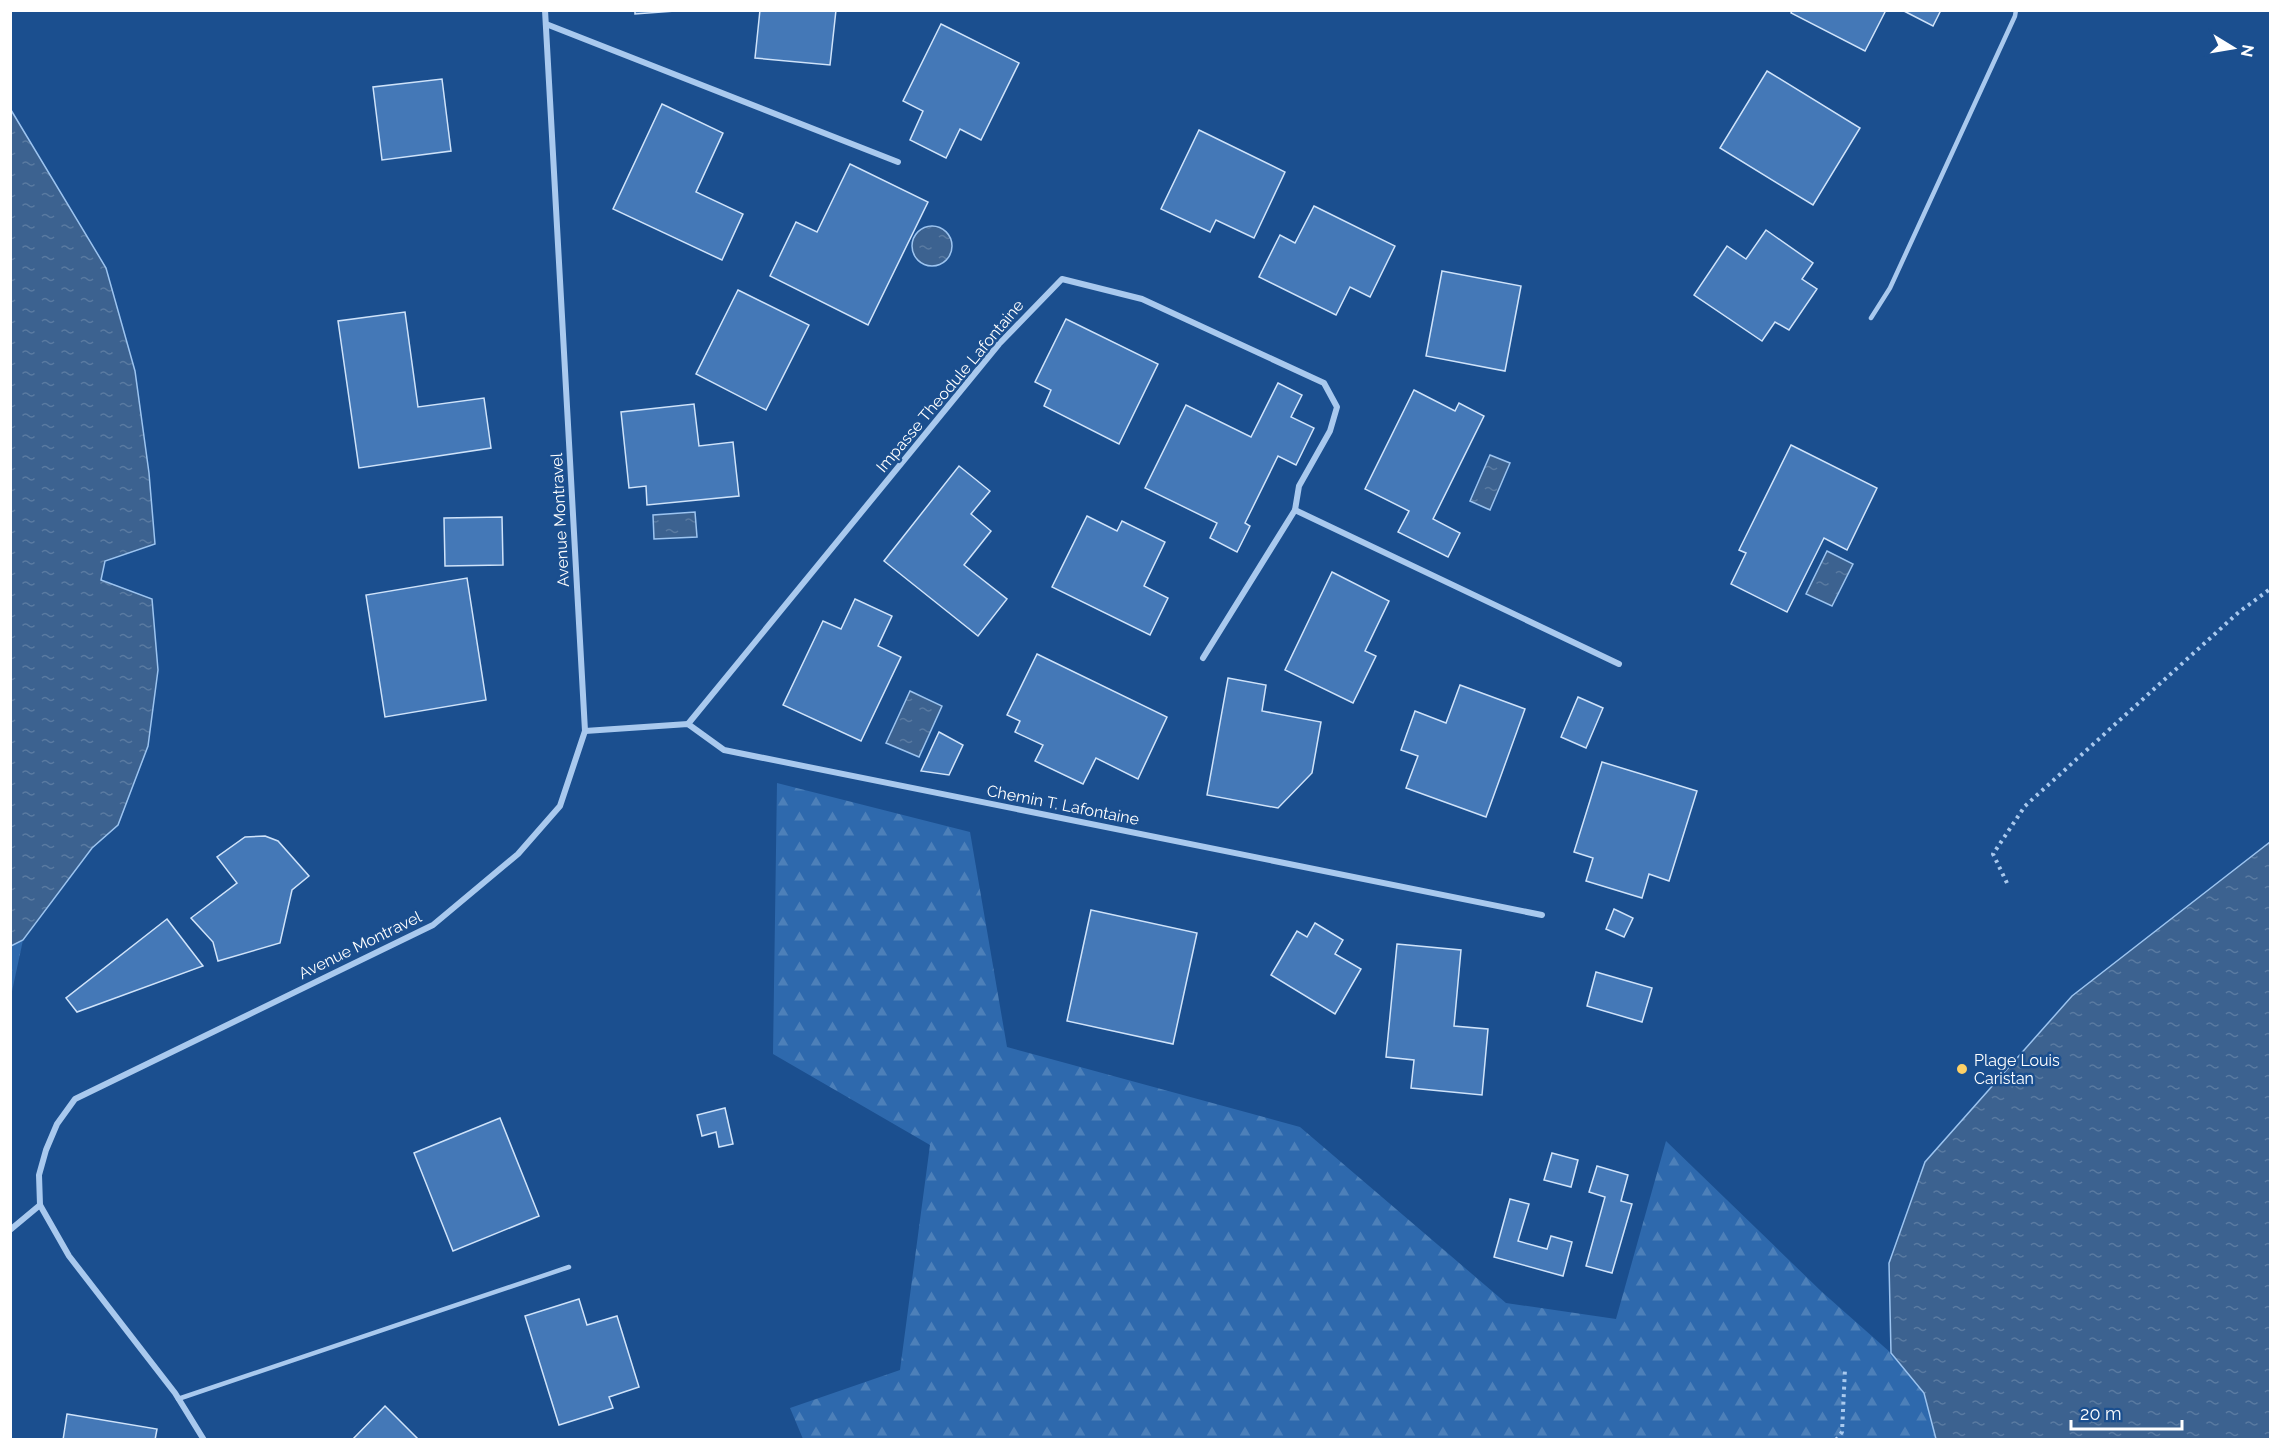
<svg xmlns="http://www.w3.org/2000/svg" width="2281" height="1450" font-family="Raleway,sans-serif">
<defs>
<pattern id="forest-firs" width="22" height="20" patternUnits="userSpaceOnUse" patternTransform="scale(1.5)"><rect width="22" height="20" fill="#2e69ad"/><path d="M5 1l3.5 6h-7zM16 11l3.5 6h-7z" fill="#4d80b9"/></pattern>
<pattern id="water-ripples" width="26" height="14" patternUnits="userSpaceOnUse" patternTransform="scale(1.5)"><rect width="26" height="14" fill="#3c6290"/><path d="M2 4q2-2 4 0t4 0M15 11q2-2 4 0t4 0" fill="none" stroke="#597aa1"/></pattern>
</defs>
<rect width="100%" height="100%" fill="#1b4f8f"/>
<g fill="url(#forest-firs)">
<path d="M777 783 970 832 1007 1047 1300 1127 1506 1303 1616 1319 1666 1141 1822 1292 1891 1353 1924 1393 1936 1439H803L790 1408 900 1370 930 1145 773 1054Z"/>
<path d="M23 940 11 996V946Z"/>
</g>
<g fill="url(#water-ripples)" stroke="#9cc4f0" stroke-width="1.5">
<path d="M11 110 106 268 135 371 149 473 155 544 105 561 101 580 152 599 158 670 148 746 118 825 92 848 23 940 11 946Z"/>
<circle cx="932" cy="246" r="20"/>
<path d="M1490 455 1510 463 1490 510 1470 501Z"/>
<path d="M695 512 697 537 654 539 653 515Z"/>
<path d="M1827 551 1853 564 1832 606 1806 594Z"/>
<path d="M910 691 942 706 919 757 886 743Z"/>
<path d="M2270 842V1439H1936L1924 1393 1891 1353 1889 1263 1925 1162 2072 996Z"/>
</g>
<g fill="#4478b7" stroke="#cfe3fa" stroke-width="1.5">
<path d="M635 10H689L635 14Z"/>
<path d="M760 10H836L830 65 755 58Z"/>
<path d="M1792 10H1886L1865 51 1791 13Z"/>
<path d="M1902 10H1941L1933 26Z"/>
<path d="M941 24 1019 63 981 140 960 129 946 158 910 140 923 111 903 101Z"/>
<path d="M1767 71 1860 128 1813 205 1720 148Z"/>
<path d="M442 79 451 151 382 160 373 87Z"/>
<path d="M662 104 723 133 696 192 743 214 722 260 613 209Z"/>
<path d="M1199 130 1285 172 1254 238 1216 220 1210 232 1161 209Z"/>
<path d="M850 164 928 202 868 325 770 276 796 222 817 232Z"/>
<path d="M1314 206 1395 246 1370 297 1350 287 1336 315 1259 277 1280 235 1295 243Z"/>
<path d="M1766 230 1813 263 1802 279 1817 289 1789 330 1775 322 1762 341 1694 295 1727 246 1746 259Z"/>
<path d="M1442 271 1521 286 1505 371 1426 356Z"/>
<path d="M738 290 809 325 766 410 696 374Z"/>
<path d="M405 312 418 407 484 398 491 448 359 468 338 321Z"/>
<path d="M1066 319 1158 364 1119 444 1044 406 1051 390 1035 382Z"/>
<path d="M1278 383 1302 395 1291 417 1314 428 1296 465 1278 456 1245 523 1250 526 1237 552 1210 538 1217 523 1145 488 1186 405 1251 437Z"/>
<path d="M1414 390 1455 411 1459 403 1484 416 1433 519 1460 533 1448 557 1398 532 1409 511 1365 489Z"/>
<path d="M694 404 699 446 733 442 739 496 647 505 646 486 629 488 621 412Z"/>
<path d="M1791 445 1877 488 1847 550 1824 538 1787 612 1731 584 1746 553 1739 550Z"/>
<path d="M959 466 990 491 971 514 991 531 964 565 1007 599 978 636 884 561Z"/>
<path d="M1087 516 1117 531 1122 521 1165 542 1144 586 1168 598 1150 635 1052 587Z"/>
<path d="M502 517 503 565 445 566 444 518Z"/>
<path d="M1332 572 1389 601 1365 651 1376 656 1353 703 1285 670Z"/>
<path d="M467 578 486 700 385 717 366 595Z"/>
<path d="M855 599 892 616 878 646 901 657 861 741 783 705 823 621 841 629Z"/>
<path d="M1037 654 1167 717 1138 779 1096 758 1083 784 1035 761 1043 745 1015 732 1020 721 1007 715Z"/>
<path d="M1228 678 1266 685 1262 711 1321 722 1312 773 1278 808 1207 795Z"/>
<path d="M1460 685 1525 709 1486 817 1406 788 1418 756 1401 750 1415 711 1446 723Z"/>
<path d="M1578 697 1603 708 1586 748 1561 737Z"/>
<path d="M939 732 963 745 949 775 921 771Z"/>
<path d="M1602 762 1697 791 1669 881 1649 874 1642 898 1586 881 1593 858 1574 852Z"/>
<path d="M265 836 278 841 309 876 292 890 280 943 218 961 213 942 191 918 237 883 217 857 245 837Z"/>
<path d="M1614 909 1633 918 1624 937 1606 929Z"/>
<path d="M1091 910 1197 933 1173 1044 1067 1021Z"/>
<path d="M167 919 203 966 77 1012 66 998Z"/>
<path d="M1315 923 1343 940 1335 954 1361 969 1335 1014 1271 975 1297 931 1307 937Z"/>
<path d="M1397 944 1461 950 1454 1026 1488 1029 1482 1095 1411 1088 1414 1060 1386 1057Z"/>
<path d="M1596 972 1652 988 1642 1022 1587 1006Z"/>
<path d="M725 1108 733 1144 719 1147 716 1132 702 1136 697 1115Z"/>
<path d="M500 1118 539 1216 453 1251 414 1153Z"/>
<path d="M1552 1153 1578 1160 1571 1187 1544 1180Z"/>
<path d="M1597 1166 1628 1175 1621 1201 1632 1204 1612 1273 1586 1266 1605 1197 1589 1192Z"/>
<path d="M1510 1199 1529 1204 1518 1241 1547 1249 1551 1236 1572 1242 1563 1276 1494 1257Z"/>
<path d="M579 1299 587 1325 617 1316 639 1387 609 1397 613 1408 559 1425 525 1316Z"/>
<path d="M385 1406 419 1440H352Z"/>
<path d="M67 1414 157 1429 155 1440H63Z"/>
</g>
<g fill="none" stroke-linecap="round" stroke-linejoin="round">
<g stroke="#a9c9ee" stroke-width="4" stroke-dasharray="3 4.5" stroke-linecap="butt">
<path d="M2007 883 1993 854 2025 806 2239 612 2270 589"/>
<path d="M1836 1440 1842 1432 1845 1369"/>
</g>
<g stroke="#a9c9ee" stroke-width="4.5">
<path d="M1871 318 1890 288 2015 16 2016 10"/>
<path d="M178 1399 569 1267"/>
</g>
<g stroke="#a9c9ee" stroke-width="6">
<path d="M546 24 898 162"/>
<path d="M1295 510 1619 664"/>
<path d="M688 724 999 344 1062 279 1142 299 1324 383 1337 407 1330 431 1299 486 1295 510 1203 658"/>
<path d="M585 731 688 724 724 750 1542 915"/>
<path d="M10 1230 40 1205"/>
<path d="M204 1440 175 1393 69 1256 40 1205 39 1175 46 1150 57 1124 75 1099 433 925 518 854 560 806 585 731 545 10"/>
</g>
</g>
<circle fill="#ffd166" stroke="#1b4f8f" stroke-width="2" cx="1962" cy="1069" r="6"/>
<g text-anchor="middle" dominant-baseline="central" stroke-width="5" stroke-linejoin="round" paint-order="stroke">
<g font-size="16" fill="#fff" stroke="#1b4f8f">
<text transform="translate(950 386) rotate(-50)">Impasse Theodule Lafontaine</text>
<text transform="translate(560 520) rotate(-93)">Avenue Montravel</text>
<text transform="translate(1063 805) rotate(11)">Chemin T. Lafontaine</text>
<text transform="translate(360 945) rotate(-26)">Avenue Montravel</text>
</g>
<g font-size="16" fill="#fff" stroke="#1b4f8f" text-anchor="start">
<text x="1974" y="1060">Plage Louis<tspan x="1974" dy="18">Caristan</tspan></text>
</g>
</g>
<rect width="2281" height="1450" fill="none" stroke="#ffffff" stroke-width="24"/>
<g transform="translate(2233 48) rotate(101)" stroke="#1b4f8f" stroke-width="4.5" paint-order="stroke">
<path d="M0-4.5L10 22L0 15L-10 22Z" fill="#ffffff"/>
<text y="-9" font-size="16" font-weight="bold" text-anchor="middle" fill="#ffffff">N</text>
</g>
<path d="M2071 1420v9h111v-9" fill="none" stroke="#ffffff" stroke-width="3"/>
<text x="2080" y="1420" font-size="18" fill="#ffffff" stroke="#1b4f8f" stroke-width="4.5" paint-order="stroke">20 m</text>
</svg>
